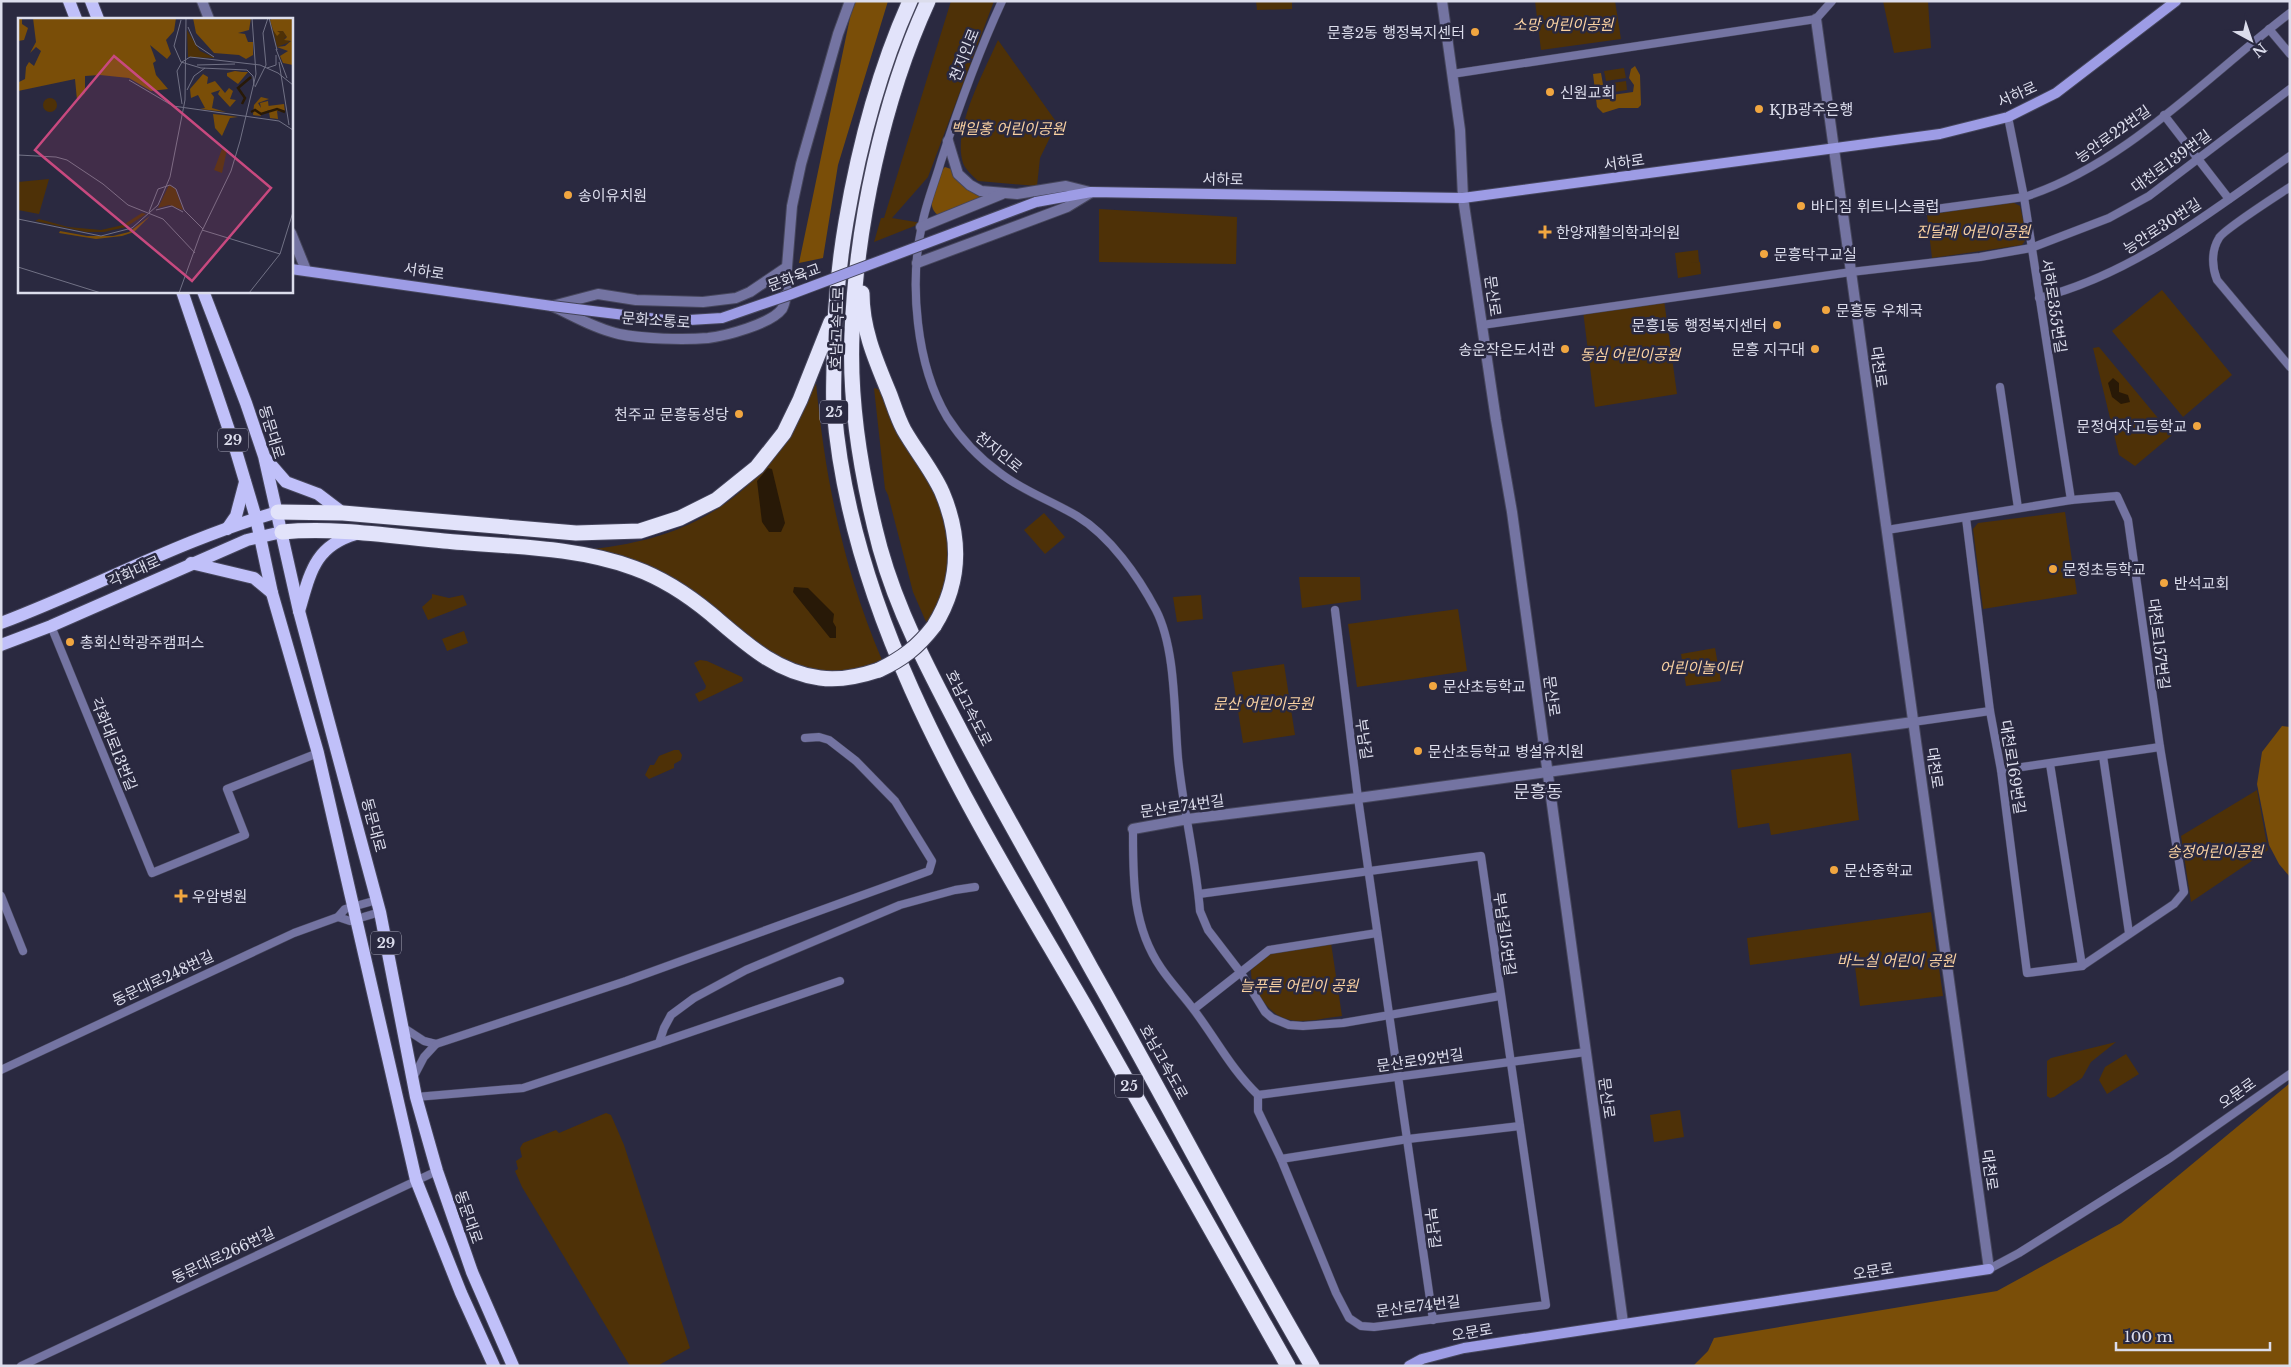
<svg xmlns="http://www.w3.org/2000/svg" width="2291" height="1367" font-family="'Libre Baskerville','Noto Sans KR',serif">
<rect width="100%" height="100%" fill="#2a2940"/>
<g fill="#4e3107">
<path d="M951 1H994L928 177 892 218 922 223 874 242 881 218H884Z"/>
<path d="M1256 1H1292V9L1257 10Z"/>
<path d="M1535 1H1615L1621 39 1541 50Z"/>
<path d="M1883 1H1928L1931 48 1894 53Z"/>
<path d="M998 40 1057 123 1040 158 1037 186 978 181C973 176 965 169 963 163 952 129 984 72 998 40Z"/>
<path d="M1624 68 1626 78 1606 81 1604 71Z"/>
<path d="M1626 81 1627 90 1608 93 1606 84Z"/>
<path d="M2012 202 2020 206 2027 238 2022 245 1932 258 1927 215Z"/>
<path d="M1099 209 1237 217 1236 264 1099 262Z"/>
<path d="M1698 250 1699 262 1691 263 1700 262 1701 274 1678 278 1675 253Z"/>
<path d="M2162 290 2232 375 2183 417 2112 331Z"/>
<path d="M1664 300 1677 394 1595 407 1583 311Z"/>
<path d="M2099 347 2172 435 2135 466 2119 455 2093 348Z"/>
<path d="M816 383C825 479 844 571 882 660L851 672 819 676 763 649 722 614 592 549C676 540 737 511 786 441 798 424 807 402 816 383Z"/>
<path d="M874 388 878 389 942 491 956 567 930 631 913 592 888 495 885 489Z"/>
<path d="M2065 512 2077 594 1983 609 1973 529 1978 523Z"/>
<path d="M1044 513 1065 537 1045 554 1024 530Z"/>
<path d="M1299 577H1360L1361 600 1302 608Z"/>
<path d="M432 594 449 598 463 595 467 605 428 620 422 607 432 598Z"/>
<path d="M1201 595 1203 619 1177 622 1173 597Z"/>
<path d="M1458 609 1467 671 1357 687 1348 624Z"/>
<path d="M464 631 468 643 447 651 442 639Z"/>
<path d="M1715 648 1721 681 1686 686 1681 654Z"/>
<path d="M700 660 707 661 742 677 743 681 699 702 695 694 705 689 706 686 694 663Z"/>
<path d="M1284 664 1295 735 1243 743 1232 672Z"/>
<path d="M674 750H679L682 755 681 760 674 764V768L649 779 645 775 650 765H654L659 756Z"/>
<path d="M1851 753 1859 820 1771 835 1769 823 1738 828 1731 770Z"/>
<path d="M2257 790 2268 850 2191 902 2181 836Z"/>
<path d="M1931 912 1943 996 1860 1006 1853 951 1750 965 1747 938Z"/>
<path d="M1331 943 1342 1016C1308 1020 1283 1031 1261 998 1254 988 1251 983 1251 970L1269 954Z"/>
<path d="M2116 1042 2091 1062 2082 1078 2054 1097 2050 1098 2047 1096V1061L2051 1058Z"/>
<path d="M2126 1054 2139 1074 2107 1094 2099 1080 2105 1067Z"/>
<path d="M1680 1110 1684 1137 1654 1142 1650 1115Z"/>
<path d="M606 1113 611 1115 624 1145 690 1348 657 1366H630L522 1187 515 1171 518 1169 516 1161 522 1157 520 1148 523 1143 556 1130 559 1133Z"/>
</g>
<g fill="#7a4e08">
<path d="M856 1H888L838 165 823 258 799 263 852 8Z"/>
<path d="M1635 66 1640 75 1641 105 1638 108H1619L1603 113 1597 107 1593 74 1601 73 1605 96 1633 92 1634 85 1629 78 1631 69Z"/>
<path d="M945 167 951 169 956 177 982 195 983 198 938 215C924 205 937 184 941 171Z"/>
<path d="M2282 726 2290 727V877L2279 864 2269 845 2257 784 2262 752Z"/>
<path d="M2290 1083V1366H1693L1708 1351 1714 1338 1997 1291 2121 1223Z"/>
</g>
<g fill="#281907">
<path d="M2113 378 2119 383V392L2128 395 2130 402 2121 404 2112 397 2108 383Z"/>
<path d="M768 468 772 469 785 523 781 532H769L762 522 757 481Z"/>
<path d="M794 587 808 588 834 614 833 622 836 627V638H830L793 592Z"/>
</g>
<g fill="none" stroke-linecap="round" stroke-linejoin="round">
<g stroke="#46465c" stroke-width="9">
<g id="minor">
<path d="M1002 1C978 53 959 106 941 161 935 182 926 203 922 225 909 283 916 365 947 417 961 439 979 458 1000 473 1023 491 1052 501 1077 516 1110 536 1138 576 1156 610 1176 649 1174 713 1178 758 1183 809 1196 860 1200 911L1208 930 1241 973 1265 1012 1272 1018 1289 1025 1303 1026 1343 1023 1500 996"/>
<path d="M2269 29 2290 54"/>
<path d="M1452 74 1816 19 1832 1"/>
<path d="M2164 115 2229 199"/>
<path d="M2008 117 2024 197 2071 500"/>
<path d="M2290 187C2278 195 2223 230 2219 238 2211 251 2212 267 2217 280L2290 367"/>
<path d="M1921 211 2024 197C2124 166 2207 76 2290 13"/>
<path d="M2039 298C2134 274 2210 212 2290 156"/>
<path d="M1482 325 1851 272 1980 257 2031 248 2109 218 2149 196 2290 89"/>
<path d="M2000 387 2018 508"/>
<path d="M1887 530 2071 500 2117 496 2128 520 2160 747 2184 892 2174 904 2082 966 2027 973 2001 770 1990 711 1966 518"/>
<path d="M1335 610 1358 798 1433 1320"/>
<path d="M51 626 152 873 245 835 227 789 318 753"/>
<path d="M1913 722 1990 711"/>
<path d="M2103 756 2129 933"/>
<path d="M2050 764 2082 966"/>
<path d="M2001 770 2160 747"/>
<path d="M1133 829C1133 878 1132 926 1161 968 1171 983 1183 995 1194 1010 1216 1039 1231 1069 1258 1095V1111L1281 1159 1336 1293 1349 1318 1361 1326 1374 1327 1546 1305 1481 856 1199 894"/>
<path d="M1 896 23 951"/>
<path d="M338 917 350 921 380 912"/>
<path d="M1194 1009 1269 950 1377 933"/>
<path d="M401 1026 424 1041 436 1044 424 1057 413 1078"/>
<path d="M659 1043 664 1028 671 1015 694 998 746 970 900 905 955 890 975 887"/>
<path d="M436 1044 626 981 929 871 932 861 895 801 856 761 829 740 819 737 805 738"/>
<path d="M1 1070 294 933 338 917 345 909 377 900"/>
<path d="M1258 1095 1586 1052"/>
<path d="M416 1097 523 1088 659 1043 840 981"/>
<path d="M1281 1159 1408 1139 1520 1126"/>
<path d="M1989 1269 2019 1253 2170 1158 2290 1074"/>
<path d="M21 1366 437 1171"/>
</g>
</g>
<g stroke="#46465c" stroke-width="12">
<g id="tertiary">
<path d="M202 1 209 19"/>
<path d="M1442 1 1460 130 1463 198 1496 420 1512 512 1623 1323"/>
<path d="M1816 19 1989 1269"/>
<path d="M948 141 958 174 970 185 981 191 1017 194 1066 186 1090 192"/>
<path d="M921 227 1002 194"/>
<path d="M291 233 306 270"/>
<path d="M917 263 1067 207 1090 193"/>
<path d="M787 267C786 279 788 298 782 309 771 324 725 336 708 338 684 340 642 339 619 334 596 329 574 316 552 306L598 294 636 300 703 302 736 298 750 292Z"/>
<path d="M787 267 792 206 801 164 838 34 850 1"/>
<path d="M1133 829 1188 819 1358 798 1913 722"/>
</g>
</g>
<g stroke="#46465c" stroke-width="12">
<g id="secondary">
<path d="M1036 202 1091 192 1463 198 1940 134 2008 117 2056 93 2176 1"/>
<path d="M291 269 552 306"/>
<path d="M1409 1366 1422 1359 1464 1348 1989 1269"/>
</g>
</g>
<g stroke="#46465c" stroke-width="14">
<g id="primary">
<path d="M69 1 76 19"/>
<path d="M91 1 98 19"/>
<path d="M182 291 236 451 256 518 272 593 318 753 416 1180 461 1293 494 1366"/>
<path d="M203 291 246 403 264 456 299 611 380 912 416 1097 437 1171 472 1272 513 1366"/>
<path d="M266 459 286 482 318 494 343 513"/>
<path d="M227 529 236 516 245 482"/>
<path d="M191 563 254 578 272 593"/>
<path d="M299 611C310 574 314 546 356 534"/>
<path d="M1 623C94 588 182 539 278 512"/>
<path d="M1 645 51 626 247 540 282 532"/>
</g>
</g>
<g stroke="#46465c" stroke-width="17">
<g id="motorway">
<path d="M910 1C878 72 859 146 846 222 838 269 834 316 834 364 834 378 833 394 834 408 851 627 979 823 1086 1008 1154 1127 1220 1247 1288 1366"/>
<path d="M928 1C883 99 856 226 852 334 849 405 862 480 880 548 898 613 930 673 961 732 1003 812 1048 889 1091 968 1166 1100 1235 1235 1312 1366"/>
<path d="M862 293C862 330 876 361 890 395 894 406 898 419 904 430 916 451 932 470 942 492 962 539 961 583 934 626"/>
<path d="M278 512 343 513 576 533 640 531 680 518 716 500 757 467 784 433 800 400 831 322"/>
<path d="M282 532C336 527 390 536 444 541 507 547 574 546 634 568 662 578 688 595 711 614 744 642 775 672 820 678 840 681 861 676 879 670"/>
</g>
</g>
<use href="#minor" stroke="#7474a2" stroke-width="8"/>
<use href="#tertiary" stroke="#7474a2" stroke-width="10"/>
<use href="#secondary" stroke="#9d9ce5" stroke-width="10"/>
<use href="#primary" stroke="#c0c0f9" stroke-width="12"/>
<use href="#motorway" stroke="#e2e3fa" stroke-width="15"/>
<g stroke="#46465c" stroke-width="12" stroke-linecap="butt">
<path id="secondary-bridge" d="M552 306 673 321 722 318 789 295 1036 202"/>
</g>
<g stroke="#46465c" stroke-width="17" stroke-linecap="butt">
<path id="motorway-bridge" d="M879 670C902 659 918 647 934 626"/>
</g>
<use href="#secondary-bridge" stroke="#9d9ce5" stroke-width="10"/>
<use href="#motorway-bridge" stroke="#e2e3fa" stroke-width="15"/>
</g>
<g fill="#f1a640" stroke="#2a2940" stroke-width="2">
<circle cx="1475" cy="32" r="5"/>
<circle cx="1550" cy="92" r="5"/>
<circle cx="1759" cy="109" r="5"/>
<circle cx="568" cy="195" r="5"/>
<circle cx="1801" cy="206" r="5"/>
<path d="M1542.5 224.5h5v5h5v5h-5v5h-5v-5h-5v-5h5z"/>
<circle cx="1764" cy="254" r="5"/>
<circle cx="1826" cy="310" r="5"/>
<circle cx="1777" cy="325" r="5"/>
<circle cx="1565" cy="349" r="5"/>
<circle cx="1815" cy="349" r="5"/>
<circle cx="739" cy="414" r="5"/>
<circle cx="2197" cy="426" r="5"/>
<circle cx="2053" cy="569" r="5"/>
<circle cx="2164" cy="583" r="5"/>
<circle cx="70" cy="642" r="5"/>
<circle cx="1433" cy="686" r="5"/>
<circle cx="1418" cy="751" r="5"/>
<circle cx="1834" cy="870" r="5"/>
<path d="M178.5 888.5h5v5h5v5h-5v5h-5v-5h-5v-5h5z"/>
</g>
<g text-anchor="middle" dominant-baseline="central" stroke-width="5" stroke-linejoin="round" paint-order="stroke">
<g fill="#2a2940" stroke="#a7a7b8" stroke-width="1">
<rect x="820" y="400.5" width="28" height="23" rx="4"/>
<rect x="218" y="428.5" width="30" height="23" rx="4"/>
<rect x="371" y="931.5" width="30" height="23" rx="4"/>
<rect x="1115" y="1074.5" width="28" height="23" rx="4"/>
</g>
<g font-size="14" font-weight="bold" fill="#dcddec">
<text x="834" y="412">25</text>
<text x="233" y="440">29</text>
<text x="386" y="943">29</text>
<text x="1129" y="1086">25</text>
</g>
<g font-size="15" font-style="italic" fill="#f8d0a1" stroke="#2a2940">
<text x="1563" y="24">소망 어린이공원</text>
<text x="1008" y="128">백일홍 어린이공원</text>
<text x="1973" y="231">진달래 어린이공원</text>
<text x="1630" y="354">동심 어린이공원</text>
<text x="1701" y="667">어린이놀이터</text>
<text x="1263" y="703">문산 어린이공원</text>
<text x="2215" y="851">송정어린이공원</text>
<text x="1896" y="960">바느실 어린이 공원</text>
<text x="1299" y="985">늘푸른 어린이 공원</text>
</g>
<g font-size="15" fill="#dcddec" stroke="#2a2940" text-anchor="start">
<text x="1465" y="32" text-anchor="end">문흥2동 행정복지센터</text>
<text x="1560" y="92">신원교회</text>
<text x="1769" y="109">KJB광주은행</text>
<text x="578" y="195">송이유치원</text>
<text x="1811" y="206">바디짐 휘트니스클럽</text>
<text x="1556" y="232">한양재활의학과의원</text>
<text x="1774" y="254">문흥탁구교실</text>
<text x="1836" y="310">문흥동 우체국</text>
<text x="1767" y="325" text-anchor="end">문흥1동 행정복지센터</text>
<text x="1555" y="349" text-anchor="end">송운작은도서관</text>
<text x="1805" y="349" text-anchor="end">문흥 지구대</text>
<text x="729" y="414" text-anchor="end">천주교 문흥동성당</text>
<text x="2187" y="426" text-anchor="end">문정여자고등학교</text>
<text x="2063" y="569">문정초등학교</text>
<text x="2174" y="583">반석교회</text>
<text x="80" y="642">총회신학광주캠퍼스</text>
<text x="1443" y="686">문산초등학교</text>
<text x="1428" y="751">문산초등학교 병설유치원</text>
<text x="1844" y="870">문산중학교</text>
<text x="192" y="896">우암병원</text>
</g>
<g font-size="15" fill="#dcddec" stroke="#2a2940">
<text transform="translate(964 55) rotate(-68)">천지인로</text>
<text transform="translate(2017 94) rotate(-24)">서하로</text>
<text transform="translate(2113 134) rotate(-35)">능안로22번길</text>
<text transform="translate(2171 161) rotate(-36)">대천로139번길</text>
<text transform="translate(1624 162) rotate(-8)">서하로</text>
<text transform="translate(1223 179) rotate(1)">서하로</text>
<text transform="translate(2162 226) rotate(-33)">능안로30번길</text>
<text transform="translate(424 271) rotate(8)">서하로</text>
<text transform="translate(794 277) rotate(-20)">문화육교</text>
<text transform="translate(1493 296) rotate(82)">문산로</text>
<text transform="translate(2054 306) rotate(81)">서하로355번길</text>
<text transform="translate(656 320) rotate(4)">문화소통로</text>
<text transform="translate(837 328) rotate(-88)">호남고속도로</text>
<text transform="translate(1879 367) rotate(82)">대천로</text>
<text transform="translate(272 432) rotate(73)">동문대로</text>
<text transform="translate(999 452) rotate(39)">천지인로</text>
<text transform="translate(134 571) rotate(-24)">각화대로</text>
<text transform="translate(2159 644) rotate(83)">대천로157번길</text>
<text transform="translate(1552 696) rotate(82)">문산로</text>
<text transform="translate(969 708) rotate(63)">호남고속도로</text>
<text transform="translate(1364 739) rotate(82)">부남길</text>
<text transform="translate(114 744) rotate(68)">각화대로13번길</text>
<text transform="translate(2013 767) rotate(81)">대천로169번길</text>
<text transform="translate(1935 768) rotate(82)">대천로</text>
<text transform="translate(1182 806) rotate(-8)">문산로74번길</text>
<text transform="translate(374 825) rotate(75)">동문대로</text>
<text transform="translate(1505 934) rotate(82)">부남길15번길</text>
<text transform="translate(163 978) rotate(-25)">동문대로248번길</text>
<text transform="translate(1420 1060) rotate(-8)">문산로92번길</text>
<text transform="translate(1164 1062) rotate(61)">호남고속도로</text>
<text transform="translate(2237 1093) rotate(-35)">오문로</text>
<text transform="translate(1607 1098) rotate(82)">문산로</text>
<text transform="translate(1990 1170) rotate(82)">대천로</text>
<text transform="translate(469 1217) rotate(71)">동문대로</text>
<text transform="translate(1433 1228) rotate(83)">부남길</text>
<text transform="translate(223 1255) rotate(-25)">동문대로266번길</text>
<text transform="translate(1873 1271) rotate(-9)">오문로</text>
<text transform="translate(1418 1306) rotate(-7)">문산로74번길</text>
<text transform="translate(1472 1332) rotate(-10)">오문로</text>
</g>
<g font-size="18" fill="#dcddec" stroke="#2a2940">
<text x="1538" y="792">문흥동</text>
</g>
</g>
<g transform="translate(18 18)">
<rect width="275" height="275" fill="#2a2940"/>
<path d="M169 12 182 33 197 40 170 39ZM255 12 260 17 259 13H265L269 19 266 20 272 24 259 29ZM25 87a7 7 0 1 1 14 0a7 7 0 1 1-14 0ZM204 131 209 132 204 155 196 152ZM31 161 21 196 0 192V164ZM151 167 157 170 165 192 151 187 140 190ZM124 195 128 196 108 209 86 214H68L17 203 21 201 50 209 83 212 105 207Z" fill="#4e3107"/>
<path d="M0 0H4V6L10 10 6 22 0 23ZM15 0H158L156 13 148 22 153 36 149 41 132 27 138 43 135 45 138 57 150 71 133 73 111 60 82 57 67 58V75L59 82 57 61 0 73 1 64 7 61 8 49 11 44 16 48 23 33 18 29 12 35 18 24ZM175 0H233L231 12 220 15 227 16 230 24H235V37L228 41 221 37 196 35 178 15ZM255 0H275V47L265 45 262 38 270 33 259 29 267 28 273 23 266 22 269 19 265 13H259L262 15 259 18 255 12 252 2ZM217 53 224 54H230L220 66 209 58V55ZM185 56 190 59 189 66 197 63 207 75 211 70 215 73 212 81 218 82 212 89 200 76 202 72 193 75 196 79 194 90 208 94 182 91 187 90 180 77 173 80 172 71ZM243 79 251 81 240 85 243 90 242 85 250 83 251 92 243 96 242 93 243 98 235 97 236 87ZM266 86 267 94 259 93 260 101 252 100 250 88ZM195 96 205 97 220 99 212 100 204 118 197 110ZM132 198 116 214 104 218 78 221 41 215 42 213 69 218H95L111 214Z" fill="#7a4e08"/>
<path fill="none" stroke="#281907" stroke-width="2.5" d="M224 86 227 80 220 70 233 59M233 94 237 92 243 96 259 91 267 94"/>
<path fill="none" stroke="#717185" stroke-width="1" d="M251 0 259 32M163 2 156 28 163 44 183 50 229 52 235 58 236 68M170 9 178 27 196 39M258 31 269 60M261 44 271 107M179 47 217 46M249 50 258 47V37M111 62 155 88 261 103 275 112M237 69 248 47 245 15 250 0M169 72 176 58 187 50M164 86 159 53 164 44 172 39 242 47 260 55 275 67M0 137 38 139 49 142 85 166 110 187 145 201 177 235M138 192 154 188 165 194M131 194 140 171 152 167 158 171 166 192 185 211M0 201 83 218 114 210 140 187 152 159 167 82 168 0M184 212 262 236M0 249 83 275M161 275 182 217 213 153 222 123 238 56 234 0M231 275 262 236 275 194"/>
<path fill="#c8497f" fill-opacity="0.15" stroke="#c8497f" stroke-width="2.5" d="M96 38 253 170 174 263 17 132Z"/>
<rect width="275" height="275" fill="none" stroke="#dcddec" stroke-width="2.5"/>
</g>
<rect width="2291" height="1367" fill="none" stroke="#dcddec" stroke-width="5"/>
<g transform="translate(2251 40) rotate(140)" stroke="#2a2940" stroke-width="4" paint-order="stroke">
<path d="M0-4L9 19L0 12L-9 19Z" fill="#dcddec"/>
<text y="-8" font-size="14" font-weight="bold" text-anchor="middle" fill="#dcddec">N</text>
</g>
<path d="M2116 1342v8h154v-8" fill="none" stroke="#dcddec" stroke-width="2.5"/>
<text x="2124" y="1342" font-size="15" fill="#dcddec" stroke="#2a2940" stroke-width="4" paint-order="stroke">100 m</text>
</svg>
